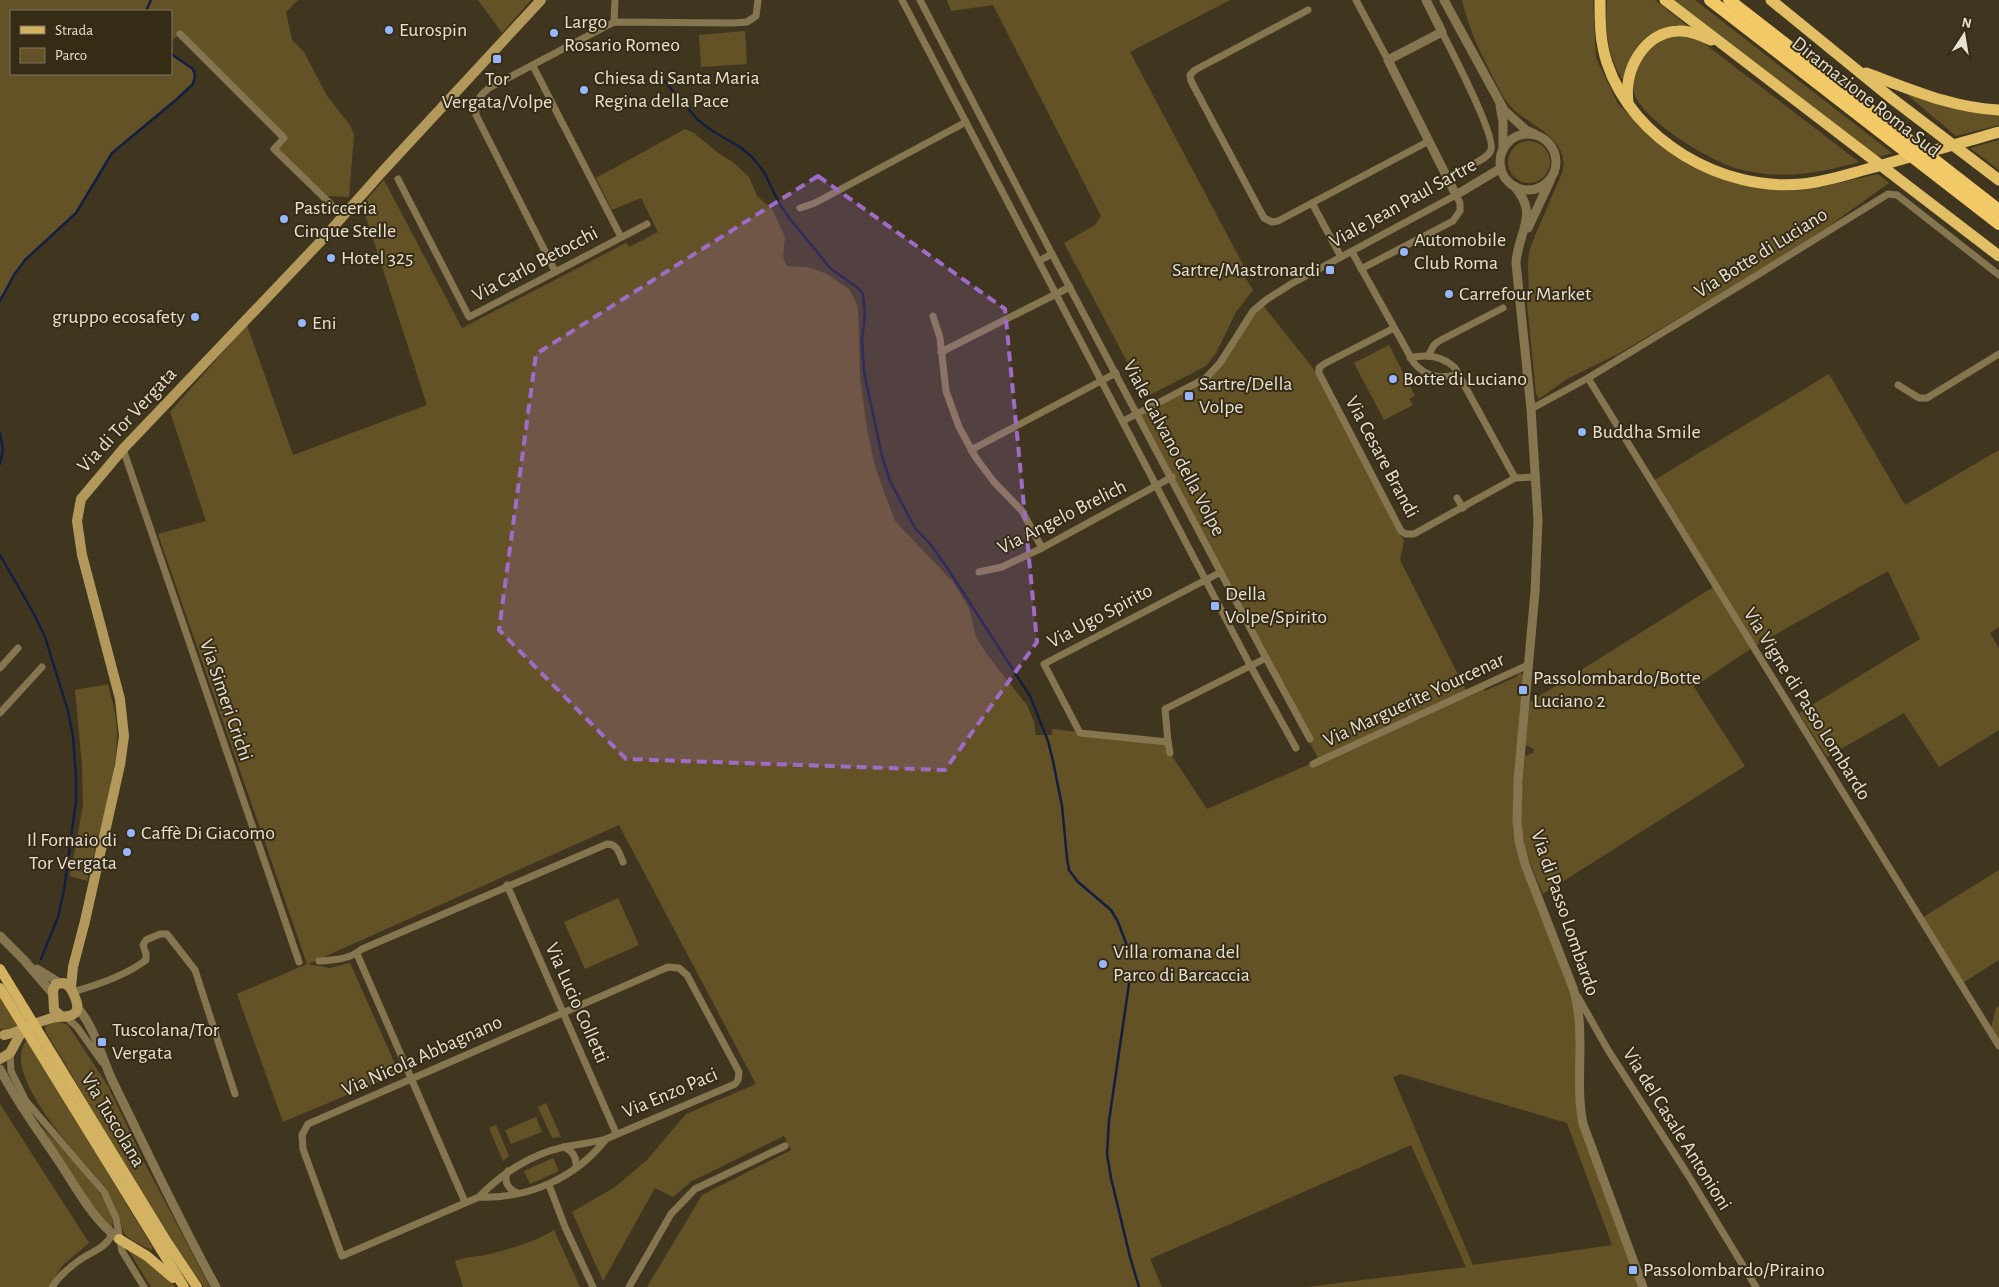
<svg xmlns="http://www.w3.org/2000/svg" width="1999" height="1287" font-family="'Alegreya Sans',sans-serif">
<rect width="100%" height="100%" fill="#403620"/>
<g fill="#645227" fill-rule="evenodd">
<path d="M0 0H298L286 12 292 40 304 52 327 96 350 125 354 135 349 197 328 196 274 149 284 139 179 35 171 41V11H11V74H171V54L189 65 195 75 193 84 184 93 112 153 76 213 25 260 14 275 0 301Z"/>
<path d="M478 0H531L502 33Z"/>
<path d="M947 0H1230L1130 52 1248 274 1246 279 1253 290 1236 312 1216 353 1206 366 1146 397 1064 243 1095 225 1101 216 993 5 951 11Z"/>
<path d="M1462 0H1593L1596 58 1618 104 1645 130 1732 182 1752 187 1794 191 1817 188 1878 174 1889 183 1826 228 1740 282 1618 354 1567 379 1539 399 1536 394 1526 293 1529 292 1528 265 1529 252 1534 238 1562 173C1572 138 1527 125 1509 105 1502 96 1497 85 1492 75 1479 50 1468 27 1462 0Z"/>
<path d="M1607 0H1655L1690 28C1680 28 1670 28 1661 30 1638 35 1627 61 1624 82 1607 56 1605 30 1607 0Z"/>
<path d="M1674 0H1695L1892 153 1878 157Z"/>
<path d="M745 31 747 64 701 67 699 35Z"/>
<path d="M1680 35 1697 39 1705 44 1859 162C1820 173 1783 180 1743 170 1714 164 1643 121 1634 93 1632 85 1634 78 1636 71 1638 61 1649 47 1658 41 1664 38 1673 37 1680 35Z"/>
<path d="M1908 94 1999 114V125L1956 136 1910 97Z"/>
<path d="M685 129 694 133 717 152 734 163 749 177 757 196 772 209 785 237 783 257 787 266 808 267 827 274 849 289 854 298 858 308 860 377 867 429 875 467 895 521 953 582 969 608 976 637 988 656 1027 705 1034 722 1036 735H1052V729L1168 742 1170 753 1207 809 1319 760 1138 413 1206 378 1261 303 1316 372 1404 541 1400 560 1469 696 1483 688 1485 691 1516 677 1520 672 1524 676 1513 796V830L1568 983 1577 1021 1576 1099 1639 1287H1307L1466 1267 1411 1145 1150 1259 1162 1287H647L702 1195 791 1150 784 1136 692 1181 673 1197 655 1188 603 1281 572 1212 615 1187 647 1160 686 1114 756 1084 619 825 308 964 330 968 350 963 399 1073 283 1122 237 994 307 964 158 534 206 521 170 412 247 325 293 455 427 405 362 205 384 180 462 328 626 243 629 247 658 232 641 198 612 210 596 178ZM1401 1074 1567 1123 1612 1245 1473 1265 1393 1077Z"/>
<path d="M1999 140V170L1970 148Z"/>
<circle cx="1529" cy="162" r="21"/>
<path d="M1389 345 1415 396 1409 399 1413 405 1384 420 1354 363Z"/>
<path d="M1829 374 1905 505 1999 450V627L1990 633 1999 648V730L1939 767 1904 713 1827 757 1799 713 1920 639 1888 571 1753 647 1694 687 1745 766 1543 894C1535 874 1524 853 1522 831 1519 806 1523 781 1525 756L1533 753 1534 749 1525 745 1530 702 1715 586 1651 482Z"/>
<path d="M108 684C112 700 117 717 117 733 117 777 98 837 87 881L70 876 83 806 82 765 75 690Z"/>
<path d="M1999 870V960L1961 984 1920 919Z"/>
<path d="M618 898 639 945 585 969 564 922Z"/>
<path d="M0 996 18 1026 5 1029H0Z"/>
<path d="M1999 1006V1046L1990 1032 1996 1008Z"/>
<path d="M59 1022 68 1025 108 1086 145 1164 210 1287H204C145 1206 98 1118 46 1032L45 1026 48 1023Z"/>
<path d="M27 1040 153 1248 151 1250C144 1246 134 1242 128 1237 121 1232 122 1224 119 1217 111 1201 103 1185 91 1171 71 1148 0 1070 27 1040Z"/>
<path d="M546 1103 561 1137 552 1138 538 1107Z"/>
<path d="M0 1104 89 1243 63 1265 48 1287H0Z"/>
<path d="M536 1117 542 1132 511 1144 505 1130Z"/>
<path d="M37 1122C53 1140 121 1204 112 1228L91 1204Z"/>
<path d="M496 1125 509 1156 503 1161 489 1128Z"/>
<path d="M553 1158 559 1171 530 1184 524 1171Z"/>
<path d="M554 1230 580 1287H463L455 1261C465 1257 475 1257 485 1255 509 1249 533 1243 554 1230Z"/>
<path d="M127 1248 154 1266 176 1287H151Z"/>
</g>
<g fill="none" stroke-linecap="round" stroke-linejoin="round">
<g stroke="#121f40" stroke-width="2.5">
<path d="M146 11 151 0"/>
<path d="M662 78 698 120 714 132 740 147 752 157 764 172 779 203 790 219 831 269 858 288 863 294 865 314 862 340 864 372 882 456 890 481 915 528 931 545 950 572 1030 696 1048 741 1053 761 1062 806 1067 858 1069 870 1078 882 1111 910 1118 922 1129 951"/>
<path d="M0 301 14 275 25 260 76 213 112 153 177 99 193 84 195 75 193 69 171 54"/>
<path d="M0 433 3 450 0 464"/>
<path d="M0 555 34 614 45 637 68 711 73 736 76 777V801L64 890 58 917 41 959"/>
<path d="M1130 977 1109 1121 1107 1154 1111 1178 1130 1257 1139 1287"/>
</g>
<g stroke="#867650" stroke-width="7">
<path d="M902 0 1250 665 1296 748"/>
<path d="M920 0 1052 254"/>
<path d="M1356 0 1388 60"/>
<path d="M1308 10 1195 70 1190 75 1191 81 1264 218 1272 222 1278 221 1429 141"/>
<path d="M614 22 615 0"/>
<path d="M1442 32C1451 50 1496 136 1491 150 1488 158 1476 162 1470 166"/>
<path d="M180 34 284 138 274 149 343 216"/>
<path d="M533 66 621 237"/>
<path d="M398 179 469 317 647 224"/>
<path d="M1312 203 1341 257"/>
<path d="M800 208 815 203 966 122"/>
<path d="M1352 252 1414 363C1427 378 1441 379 1458 374"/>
<path d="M1039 261 1052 254C1124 388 1195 523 1266 658L1165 709 1168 742 1080 733 1044 664 1221 572"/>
<path d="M555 271 476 115C475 102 479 96 489 88L614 22 733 23 747 22 756 16 758 0"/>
<path d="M933 316 940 338 946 391 959 427 976 458 994 482 1022 511 1042 548"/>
<path d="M1394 328 1324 364 1319 368V373L1401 531 1406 534H1414L1515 478 1536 477"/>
<path d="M941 352 1070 287"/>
<path d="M1428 356 1434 345 1439 341 1503 308"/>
<path d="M1410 358C1426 354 1443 356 1455 368L1515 478"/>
<path d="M1588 378 1999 1046"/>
<path d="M1898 385 1919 398H1927L1999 354"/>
<path d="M1531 409 1588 378 1759 274 1888 194 1897 195 1999 275"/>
<path d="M1123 421 1206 378 1220 363 1253 311 1266 300 1291 284 1456 195 1460 203V211L1453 221 1361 269"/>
<path d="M123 449 299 962"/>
<path d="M971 450 1116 373"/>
<path d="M1457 498 1463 508"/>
<path d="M979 572 1002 567 1042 548 1172 477"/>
<path d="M1266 658 1310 739"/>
<path d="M0 668 18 648"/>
<path d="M0 713 42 667"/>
<path d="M1168 742 1170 753"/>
<path d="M1313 764 1528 665"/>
<path d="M507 885 616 1133"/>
<path d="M357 954 465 1202"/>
<path d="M319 961C334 960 351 959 362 949L607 844C618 844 619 853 623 862"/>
<path d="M72 992C98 985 125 976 146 960V954L143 945 146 940 160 934H167L195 970 235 1094"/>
<path d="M1578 997 1608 1050 1688 1175 1756 1287"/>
<path d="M65 1016 77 1027 102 1062"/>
<path d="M10 1053 11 1071 26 1101 104 1192 116 1218 122 1251 144 1287"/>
<path d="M564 1147C573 1151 577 1158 576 1168"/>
<path d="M508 1171C503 1181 508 1190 518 1193"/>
<path d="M549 1185 565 1227 593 1287"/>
<path d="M479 1197 342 1256 303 1149 302 1135 308 1124 668 967 679 968 687 975 739 1072 738 1080 735 1084 606 1139C592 1143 579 1144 564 1147 532 1154 502 1173 479 1197 528 1199 576 1178 606 1139"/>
<path d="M52 1287C59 1276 71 1266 81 1259 93 1251 106 1248 112 1234"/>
<path d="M629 1287 671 1214 695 1189 785 1146"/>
</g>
<g stroke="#867650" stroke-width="9">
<path d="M1426 0 1442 32 1388 60 1456 195 1501 168"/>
<path d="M1444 0 1504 110 1526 130 1535 134"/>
<path d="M1500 106 1503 122V150"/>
<circle cx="1528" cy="162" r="28"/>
<path d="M1514 186C1540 215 1518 231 1516 263L1531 409 1538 520 1535 592 1518 781 1517 820 1519 841 1525 864 1573 988C1587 1032 1574 1079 1583 1124L1643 1287"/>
<path d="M1528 228 1550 181"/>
<path d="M0 936 24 960 53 994"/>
<path d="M37 969 60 983"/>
<path d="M77 1007C96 1029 101 1057 113 1082 147 1151 179 1220 216 1287"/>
<path d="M0 1069C16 1101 38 1130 58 1160 76 1187 93 1220 119 1239"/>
</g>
<g stroke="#b2985b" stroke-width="10">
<path d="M71 987 73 967 85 921 120 765 124 736 120 699 82 555 77 521 81 499 123 449 321 241 382 172 541 0"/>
<path d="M4 1035C22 1032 35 1022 52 1018 59 1016 70 1018 75 1013 80 1008 76 1000 74 995 71 989 70 986 64 983L56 984 53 990 54 1010 61 1016"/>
<path d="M0 1059 10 1053 22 1031"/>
</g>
<g stroke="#d3b262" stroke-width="10">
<path d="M0 969 167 1242 197 1287"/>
<path d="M0 988 184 1287"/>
<path d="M119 1239 147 1256 173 1278"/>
</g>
<g stroke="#e2be64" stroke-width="11">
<path d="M1600 0C1600 22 1600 42 1607 63 1633 141 1723 192 1802 184 1827 182 1851 173 1875 167 1916 155 1958 144 1999 132"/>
<path d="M1665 0 1999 256"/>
<path d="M1771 0 1890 97 1999 180"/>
<path d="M1866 73C1910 89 1952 108 1999 110"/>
<path d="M1628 102C1624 70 1643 33 1678 31 1689 30 1701 35 1711 40"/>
</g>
<g stroke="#f2c967" stroke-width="12">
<path d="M1710 0 1999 224"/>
<path d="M1729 0 1999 210"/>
</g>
</g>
<path fill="#a06bc6" fill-opacity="0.2" stroke="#a06bc6" stroke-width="4" stroke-dasharray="10 6" stroke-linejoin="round" d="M818 176 1005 309 1037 642 945 770 626 759 499 630 536 354Z"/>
<g fill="#96b6fd" stroke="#362c16" stroke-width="2">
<circle cx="389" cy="30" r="5"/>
<circle cx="554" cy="33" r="5"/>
<rect x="492" y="54" width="10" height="10" rx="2.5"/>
<circle cx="584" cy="90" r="5"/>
<circle cx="284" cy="219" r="5"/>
<circle cx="1404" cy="252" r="5"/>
<circle cx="331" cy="258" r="5"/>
<rect x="1325" y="265" width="10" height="10" rx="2.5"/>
<circle cx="1449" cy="294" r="5"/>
<circle cx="195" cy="317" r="5"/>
<circle cx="302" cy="323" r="5"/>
<circle cx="1393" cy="379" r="5"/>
<rect x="1184" y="391" width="10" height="10" rx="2.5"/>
<circle cx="1582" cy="432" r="5"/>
<rect x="1210" y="601" width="10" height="10" rx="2.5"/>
<rect x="1518" y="685" width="10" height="10" rx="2.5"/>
<circle cx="131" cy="833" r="5"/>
<circle cx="127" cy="852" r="5"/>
<circle cx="1103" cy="964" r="5"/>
<rect x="97" y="1037" width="10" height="10" rx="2.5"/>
<rect x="1628" y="1265" width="10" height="10" rx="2.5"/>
</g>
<g text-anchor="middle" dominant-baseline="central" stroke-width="4" stroke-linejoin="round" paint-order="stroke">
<g font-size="20" fill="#e6e0d3" stroke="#362c16" text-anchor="start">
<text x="564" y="22">Largo<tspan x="564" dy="23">Rosario Romeo</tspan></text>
<text x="399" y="30">Eurospin</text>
<text x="594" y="78">Chiesa di Santa Maria<tspan x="594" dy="23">Regina della Pace</tspan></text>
<text x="497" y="79" text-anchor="middle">Tor<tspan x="497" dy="23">Vergata/Volpe</tspan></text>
<text x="294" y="208">Pasticceria<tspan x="294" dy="23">Cinque Stelle</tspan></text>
<text x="1414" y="240">Automobile<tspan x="1414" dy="23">Club Roma</tspan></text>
<text x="341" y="258">Hotel 325</text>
<text x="1320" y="270" text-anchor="end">Sartre/Mastronardi</text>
<text x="1459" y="294">Carrefour Market</text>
<text x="185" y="317" text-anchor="end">gruppo ecosafety</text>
<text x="312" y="323">Eni</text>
<text x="1403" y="379">Botte di Luciano</text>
<text x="1199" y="384">Sartre/Della<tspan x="1199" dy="23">Volpe</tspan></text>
<text x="1592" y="432">Buddha Smile</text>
<text x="1225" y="594">Della<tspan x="1225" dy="23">Volpe/Spirito</tspan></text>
<text x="1533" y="678">Passolombardo/Botte<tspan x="1533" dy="23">Luciano 2</tspan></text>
<text x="141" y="833">Caffè Di Giacomo</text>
<text x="117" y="840" text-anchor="end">Il Fornaio di<tspan x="117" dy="23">Tor Vergata</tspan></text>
<text x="1113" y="952">Villa romana del<tspan x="1113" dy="23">Parco di Barcaccia</tspan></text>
<text x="112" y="1030">Tuscolana/Tor<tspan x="112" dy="23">Vergata</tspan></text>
<text x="1643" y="1270">Passolombardo/Piraino</text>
</g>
<g font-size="20" fill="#e6e0d3" stroke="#362c16">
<text transform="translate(1866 97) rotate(38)">Diramazione Roma Sud</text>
<text transform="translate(1403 203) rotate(-29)">Viale Jean Paul Sartre</text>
<text transform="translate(1761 253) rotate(-32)">Via Botte di Luciano</text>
<text transform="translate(535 264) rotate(-28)">Via Carlo Betocchi</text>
<text transform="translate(127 420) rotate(-47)">Via di Tor Vergata</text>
<text transform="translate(1174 448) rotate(62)">Viale Galvano della Volpe</text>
<text transform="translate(1382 457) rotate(62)">Via Cesare Brandi</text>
<text transform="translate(1062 517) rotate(-27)">Via Angelo Brelich</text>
<text transform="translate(1100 616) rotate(-28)">Via Ugo Spirito</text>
<text transform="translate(226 700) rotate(71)">Via Simeri Crichi</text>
<text transform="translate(1414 700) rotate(-25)">Via Marguerite Yourcenar</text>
<text transform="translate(1807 704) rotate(58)">Via Vigne di Passo Lombardo</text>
<text transform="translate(1565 913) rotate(71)">Via di Passo Lombardo</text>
<text transform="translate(577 1003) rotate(66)">Via Lucio Colletti</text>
<text transform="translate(422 1056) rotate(-24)">Via Nicola Abbagnano</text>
<text transform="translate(670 1093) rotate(-23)">Via Enzo Paci</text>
<text transform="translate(113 1120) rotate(59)">Via Tuscolana</text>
<text transform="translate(1677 1129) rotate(58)">Via del Casale Antonioni</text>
</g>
</g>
<rect x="10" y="10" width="162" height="65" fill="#362c16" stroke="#7c7462"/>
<rect x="20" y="26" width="25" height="8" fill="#d3b262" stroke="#7c7462"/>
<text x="55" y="35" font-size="15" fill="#e6e0d3">Strada</text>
<rect x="20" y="48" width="25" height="15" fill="#645227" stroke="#7c7462"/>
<text x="55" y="60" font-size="15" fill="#e6e0d3">Parco</text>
<g transform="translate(1964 35) rotate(12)" stroke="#362c16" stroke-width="4" paint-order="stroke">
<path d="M0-4L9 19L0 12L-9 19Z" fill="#e6e0d3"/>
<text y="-8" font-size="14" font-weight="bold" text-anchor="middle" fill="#e6e0d3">N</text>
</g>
</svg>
